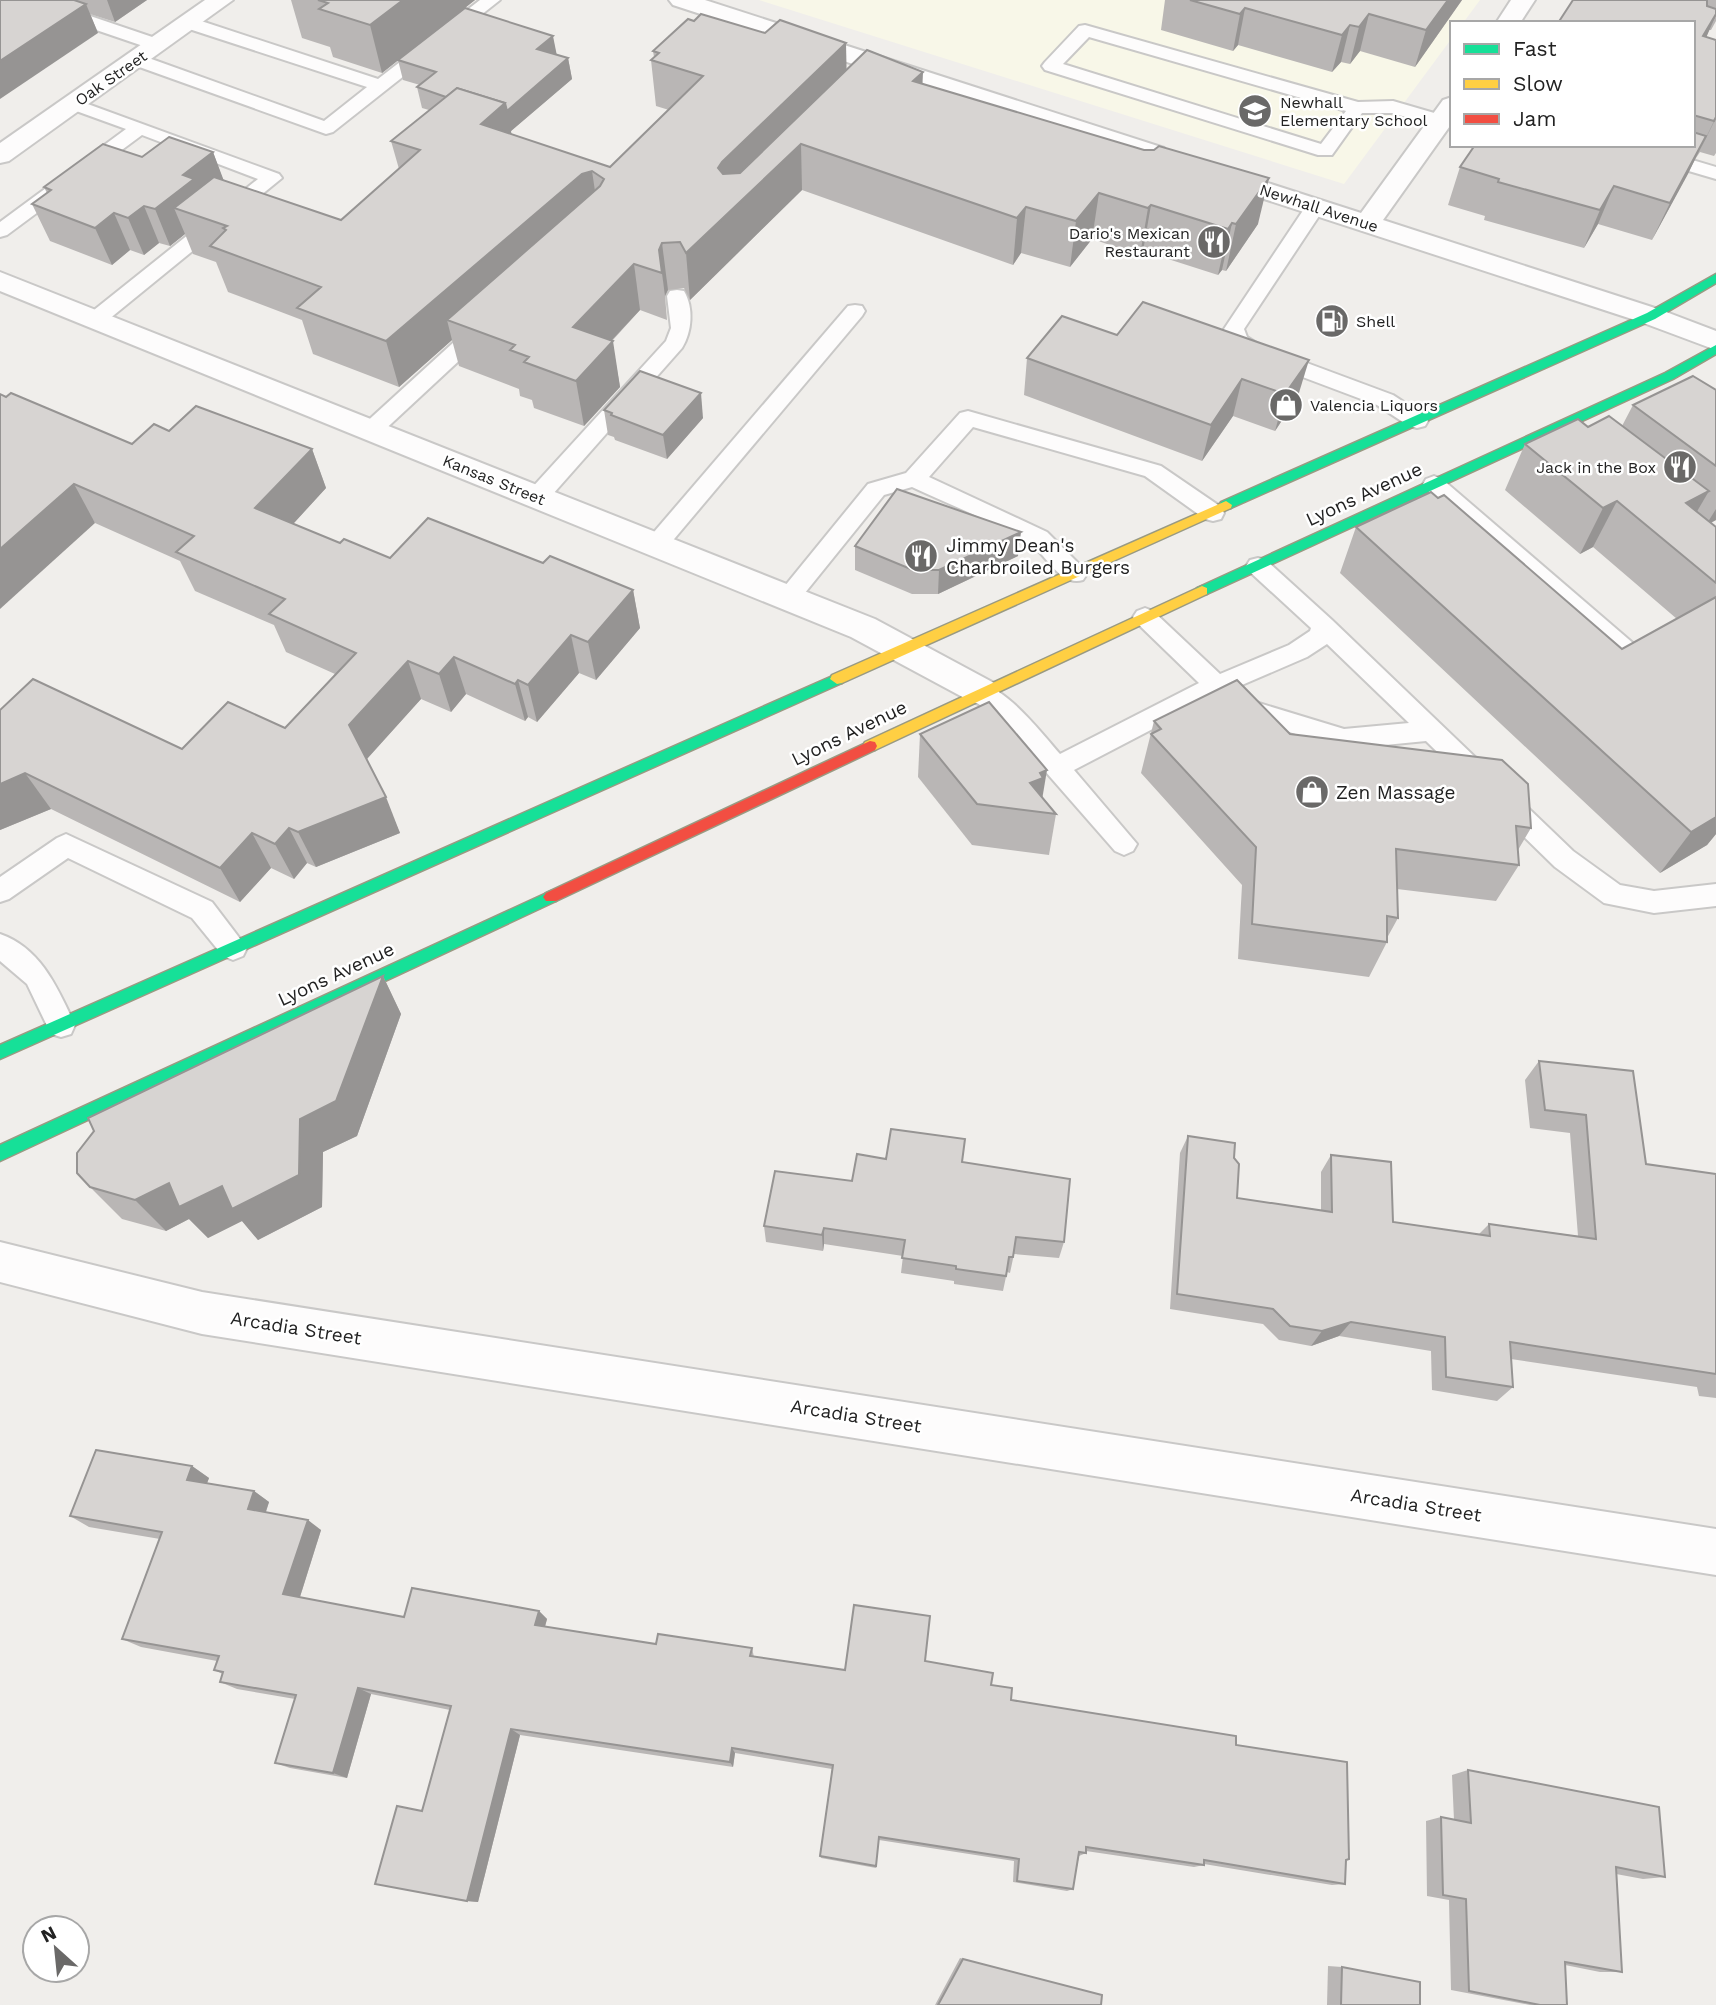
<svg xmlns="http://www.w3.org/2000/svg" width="1716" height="2005" font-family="'Work Sans',sans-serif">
<rect width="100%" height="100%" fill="#f0eeeb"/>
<path fill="#f8f7e8" d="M759 0H1480L1463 23H1452V38L1344 184Z"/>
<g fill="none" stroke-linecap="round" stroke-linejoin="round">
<g stroke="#c9c8c7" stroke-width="4">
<g id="lane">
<path d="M17 0H43L164 41 167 45 164 49H152L20 4Z"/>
<path d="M480 0H500L333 132 326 134 131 64 128 60 131 56H143L324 121 367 87 183 27 180 23 183 19H195L378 79Z"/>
<path d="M1085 25 1358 102 1393 101 1448 117 1450 121 1441 127 1392 113H1362L1332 155H1318L1045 70 1042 66 1045 62 1079 26ZM1089 37 1346 111 1321 144 1063 64Z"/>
<path d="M74 99 279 174 282 178 103 324H89L86 319 89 314 258 179 142 135 7 235 0 237V222L126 129 68 108 65 104Z"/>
<path d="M1612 145H1642L1716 167V179L1614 149Z"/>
<path d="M1315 201 1325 207 1244 329 1247 337 1261 346 1393 395 1425 416 1428 421 1425 426 1417 428 1409 426 1377 405 1247 356 1230 345 1224 329 1308 203Z"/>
<path d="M677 290 684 291C694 308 692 332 682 348L545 503 537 505 529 503 526 497 529 491 666 341 671 328 667 296 670 291Z"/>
<path d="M855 305 862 306 865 311 862 316 664 551 656 553 648 551 644 545 648 539 848 306Z"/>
<path d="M484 319 491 321 494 326 491 331 378 436 370 438 362 436 359 431 362 426 477 321Z"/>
<path d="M968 411 1161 466 1221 507 1224 513 1221 519 1213 521 1205 519 1145 476 973 427 929 477 1047 532 1083 568 1087 574 1083 580C1059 587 1047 554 1029 543 993 521 950 505 912 487L884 495 796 604 788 607 780 604 776 598 780 592 868 484 906 473 960 413Z"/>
<path d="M1434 476 1442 479 1641 650 1644 656 1641 662 1632 665 1623 662 1426 489 1423 484 1426 479Z"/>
<path d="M1258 558 1266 560 1332 620 1573 851 1620 885 1654 891 1716 884V906L1654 913 1604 903 1555 867 1426 741 1344 749 1231 714 1214 697 1074 770 1137 844 1133 851 1124 855 1115 851 1010 731 973 699 970 692 973 685C999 677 1043 735 1060 754L1199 683 1137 623 1133 617 1137 611 1145 608 1153 611 1220 674 1289 645 1310 631 1311 628 1250 572 1246 566 1250 560ZM1327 644 1409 723 1344 729 1249 700 1235 688 1307 657Z"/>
<path d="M66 834 212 902 247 948 243 956 233 960 223 956 192 918 68 858 9 899 0 902V877L57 838Z"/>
<path d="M0 934C41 948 58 989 75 1025L71 1034 61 1037 51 1034 27 984 0 961Z"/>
</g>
</g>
<g stroke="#c9c8c7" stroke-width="4">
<g id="street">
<path d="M205 0H233L9 161 0 163V143Z"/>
<path d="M669 0H705L1164 148 1168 154 1164 160 1155 162 1146 160 673 5Z"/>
<path d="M1511 0H1535L1520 23H1496Z"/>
<path d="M1452 97V123L1383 220 1661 310 1716 331V350L1641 322 1206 180 1202 174 1206 168 1215 166 1361 213 1443 100Z"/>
<path d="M0 272 875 619 994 683 999 692 994 701 982 705 970 701 851 637 0 291Z"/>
<path d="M0 1242 202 1292 1716 1529V1575L202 1334 0 1282Z"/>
</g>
</g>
<g stroke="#999a82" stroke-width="3">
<g id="fast">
<path d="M1716 274V283L1655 319 1231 508 1226 509 1220 505 1221 502 1647 313Z"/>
<path d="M1716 345V354L1673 379 1207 594H1197L1195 591 1197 588 1665 373Z"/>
<path d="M837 674 844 679 842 683 0 1059V1045Z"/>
<path d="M551 891 556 893 559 897 556 901 0 1161V1145Z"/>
</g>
</g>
<g stroke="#999a82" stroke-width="3">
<g id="slow">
<path d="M1226 501 1232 505 1231 508 842 683 837 684 830 679 832 675Z"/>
<path d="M1202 586 1207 588V594L875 750H865L863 746 865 742Z"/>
</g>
</g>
<g stroke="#999a82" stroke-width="3">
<path id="jam" d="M870 741 875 742 877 746 875 750 556 901H546L543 897 546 893Z"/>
</g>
<use href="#lane" fill="#fdfcfc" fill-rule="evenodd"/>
<use href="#street" fill="#fdfcfc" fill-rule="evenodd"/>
<use href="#fast" fill="#16e098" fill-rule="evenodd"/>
<use href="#slow" fill="#ffcf43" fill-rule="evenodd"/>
<use href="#jam" fill="#f24e42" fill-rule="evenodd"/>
</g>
<g fill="#b9b6b5">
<path d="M0 0H147L115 22 90 14 98 33Z"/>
<path d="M291 0H475L465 8 556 55 568 58 572 79 511 131V134L610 167 669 110 656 106 651 60 654 57 653 51 846 70 923 84 1258 224 1226 271 1222 270 1218 275 1143 251 1140 255 1092 239 1070 267 1021 253 1013 265 802 190 690 300 684 288 668 290 665 296 667 320 640 310 612 341 620 387 584 426 534 408 532 400 520 396 519 389 459 366 452 340 399 387 313 354 302 320 228 292 216 262 193 254 185 234 170 246 159 243 144 255 130 250 112 265 50 241 32 204 47 193 44 187 142 157 213 152 223 180 341 220 399 169 391 141 429 110 422 108 417 87 420 85 403 80 398 60 382 73 333 57 330 47 302 38Z"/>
<path d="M1165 0H1462L1415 67 1360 51 1350 64 1341 62 1332 72 1238 45 1233 51 1161 30Z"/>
<path d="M1573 0H1716V21L1711 30H1709L1706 37 1716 40V153L1714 156 1700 152 1696 158 1652 240 1598 224 1584 248 1484 220 1485 216 1448 205 1460 167 1693 145V23Z"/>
<path d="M1117 335 1298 396 1275 431 1233 416 1202 461 1024 395 1027 358Z"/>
<path d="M1716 390V520L1711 523 1716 527V834L1707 845 1660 873 1340 573 1356 527 1622 649 1677 619 1593 547 1580 554 1505 490 1525 444 1588 427 1622 426 1633 405Z"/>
<path d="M0 394 132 444 169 431 312 449 326 488 293 524 340 543 390 558 543 563 633 590 640 628 596 680 579 673 537 722 528 717 525 721 466 694 451 712 421 699 367 759 400 833 316 867 307 863 294 879 271 868 240 902 51 809 0 830V710L182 749 285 728 335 674 286 652 274 625 195 591 180 561 95 523Z"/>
<path d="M604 410 703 418 667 459 615 440 614 437 608 435Z"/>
<path d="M855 546 1018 556 938 594H912L855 570Z"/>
<path d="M1154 721 1290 734 1531 828 1518 850 1519 865 1496 901 1397 889 1398 918 1387 938V942L1369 977 1238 959 1242 885 1141 773Z"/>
<path d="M920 734 1056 814 1049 855 972 845 918 777Z"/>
<path d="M383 976 401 1014 357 1136 323 1152 322 1207 258 1240 242 1221 208 1238 189 1219 166 1231 122 1219 90 1187Z"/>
<path d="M1539 1061 1646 1164 1716 1174V1398L1699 1396 1697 1387 1511 1359 1513 1387 1497 1401 1432 1390 1431 1351 1339 1336 1311 1346 1279 1340 1263 1324 1170 1309 1180 1153 1188 1136 1234 1158 1237 1198 1321 1210V1172L1331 1155 1393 1222 1479 1234 1489 1224 1578 1236 1570 1133 1530 1128 1525 1080Z"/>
<path d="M886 1159 962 1162 1064 1242 1059 1258 1014 1254 1010 1273 1007 1272 1003 1291 954 1284V1281L901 1273 903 1256 824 1244 823 1251 766 1242 764 1226 852 1181Z"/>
<path d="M192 1466 209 1478 207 1483 254 1491 269 1502 266 1512 321 1530 300 1597 404 1617 539 1611 547 1619 545 1627 656 1644 752 1648 754 1657 845 1670 925 1661 991 1685 1011 1700 1236 1745 1346 1860 1345 1884 1332 1885 1204 1864V1865L1194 1867 1086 1851V1853L1079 1856 1073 1889 1067 1891 1013 1882 1014 1861 879 1840 876 1868 821 1858 820 1856 832 1769 735 1753 733 1767 520 1735 478 1902 467 1901 422 1811 450 1710 371 1694 347 1778 290 1768 275 1763 295 1699 237 1689 220 1682 223 1674 214 1670 217 1661 141 1647 122 1639 160 1539 89 1527 70 1516Z"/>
<path d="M1468 1770 1665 1877 1643 1879 1616 1874 1622 1972H1600L1565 1965 1567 2005H1530L1451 1990 1449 1900 1427 1896 1426 1821 1441 1817 1454 1820 1452 1775Z"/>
<path d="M960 1958 1102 1995 1101 2005H935Z"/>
<path d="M1328 1966 1342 1967 1420 2005H1327Z"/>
</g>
<g fill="#969493">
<path d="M107 0H147L115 22Z"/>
<path d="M403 0H475L382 73 370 25Z"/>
<path d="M1448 0H1462L1415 67 1426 30Z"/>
<path d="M86 4 98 33 0 99V61Z"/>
<path d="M1245 8 1238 45 1233 51 1240 14Z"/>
<path d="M1369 14 1360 51 1350 64 1359 27Z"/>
<path d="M1716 14V15L1702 47 1703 36Z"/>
<path d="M1350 25 1341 62 1332 72 1342 35Z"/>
<path d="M553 36 557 56 537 49Z"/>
<path d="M846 43 847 89 721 214 718 168 722 162Z"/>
<path d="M568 58 572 79 511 131 514 150 481 124 505 103Z"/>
<path d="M923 72 921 118 913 81Z"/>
<path d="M1716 117V118L1696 158Z"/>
<path d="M1706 136 1688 174 1652 240 1670 203Z"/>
<path d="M801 144 802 190 690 300 686 253Z"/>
<path d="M213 152 227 189 174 208 185 234 170 246 155 209 183 175Z"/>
<path d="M592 171 599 218 447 320 452 340 399 387 386 341 582 174Z"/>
<path d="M1269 178 1258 224 1226 271 1236 224Z"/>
<path d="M1614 186 1598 224 1584 248 1600 210Z"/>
<path d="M1099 193 1092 239 1070 267 1076 221Z"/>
<path d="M1151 205 1143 251 1140 255 1148 208Z"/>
<path d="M144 206 159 243 144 255 128 218Z"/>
<path d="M1026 207 1021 253 1013 265 1017 218Z"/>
<path d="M114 213 130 250 112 265 95 228Z"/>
<path d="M1232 223 1222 270 1218 275 1228 229Z"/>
<path d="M662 243 668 290 665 296 659 250Z"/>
<path d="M634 264 640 310 581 373 573 327Z"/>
<path d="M613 341 620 387 584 426 576 381Z"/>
<path d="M1309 360 1298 396 1275 431 1285 394Z"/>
<path d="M1242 379 1233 416 1202 461 1211 425Z"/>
<path d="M701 393 703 418 667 459 663 435Z"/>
<path d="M312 449 326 488 272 547 255 508Z"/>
<path d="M74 484 95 523 0 609V549Z"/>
<path d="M1709 491 1682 537 1686 503Z"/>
<path d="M1617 501 1593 547 1580 554 1603 508Z"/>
<path d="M1716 509V520L1706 525Z"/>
<path d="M1021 532 1018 556 938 594 939 570Z"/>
<path d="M633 590 640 628 596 680 588 642Z"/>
<path d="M571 635 579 673 537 722 528 685Z"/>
<path d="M454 657 466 694 451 712 439 674Z"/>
<path d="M408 661 421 699 365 761 349 725Z"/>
<path d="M518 680 528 717 525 721 515 684Z"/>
<path d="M1047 770 1040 812 1030 783 1040 773Z"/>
<path d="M25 773 51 809 0 830V784Z"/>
<path d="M386 797 400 833 316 867 298 832Z"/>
<path d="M1716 810V834L1707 845 1660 873 1691 832Z"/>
<path d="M289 828 307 863 294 879 275 844Z"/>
<path d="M252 833 271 868 240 902 220 868Z"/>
<path d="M383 976 401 1014 357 1136 323 1152 322 1207 258 1240 242 1221 208 1238 189 1219 166 1231 135 1200 300 1119Z"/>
<path d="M824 1228V1244L823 1251 822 1235Z"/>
<path d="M1351 1322 1339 1336 1311 1346 1322 1331Z"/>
<path d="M192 1466 209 1478 204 1491 187 1480Z"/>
<path d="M254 1491 269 1502 263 1520 248 1509Z"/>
<path d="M308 1520 321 1530 298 1603 283 1594Z"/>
<path d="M539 1611 547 1619 543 1633 535 1625Z"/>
<path d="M358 1688 371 1694 347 1778 333 1773Z"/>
<path d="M511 1729 520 1735 478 1902 467 1901Z"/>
<path d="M732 1748 735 1753 733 1767 730 1762Z"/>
</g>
<g fill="#d7d4d2" stroke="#969493" stroke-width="2">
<path d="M0 0H74L86 4 0 61Z"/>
<path d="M318 0H403L370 25 319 9 328 3Z"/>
<path d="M1190 0H1448L1426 30 1369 14 1359 27 1350 25 1342 35 1245 8 1240 14Z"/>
<path d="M1573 0H1707V6L1716 9V14L1703 36 1716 40V117L1714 121 1693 115V23H1558Z"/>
<path d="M465 8 553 36 537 49 568 58 507 111 505 103 457 88 446 97 417 87 436 72 398 60Z"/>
<path d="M701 14 765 33 780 20 846 43 722 162 718 168 723 174 740 173 867 50 923 72 913 81 1144 150H1154L1159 146 1269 178 1236 224 1232 223 1228 229 1151 205 1148 208 1099 193 1076 221 1026 207 1017 218 801 144 686 253 680 242 662 243 659 250 662 273 634 264 573 327 613 341 576 381 524 362 529 357 510 350 515 345 447 320 600 186 604 179 592 171 582 174 386 341 297 308 321 287 210 246 226 230 223 228 227 226 174 208 214 177 341 220 420 150 391 141 457 88 505 103 481 124 610 167 703 76 651 60 659 53 653 51 688 19 694 21Z"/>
<path d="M1693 132 1706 136 1670 203 1614 186 1600 210 1498 182 1499 179 1460 167 1475 145H1693Z"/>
<path d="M169 137 213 152 183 175 194 179 155 209 144 206 128 218 114 213 95 228 32 204 51 190 44 187 103 144 142 157Z"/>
<path d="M1143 302 1309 360 1285 394 1242 379 1211 425 1027 358 1062 316 1117 335Z"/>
<path d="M640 371 701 393 663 435 611 415 612 413 604 410Z"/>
<path d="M1693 376 1716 390V466L1633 405Z"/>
<path d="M11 393 132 444 154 424 169 431 196 406 312 449 255 508 340 543 344 539 390 558 428 518 543 563 550 556 633 590 588 642 571 635 528 685 518 680 515 684 454 657 439 674 408 661 349 725 386 797 298 832 289 828 275 844 252 833 220 868 25 773 0 784V710L33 679 182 749 228 702 285 728 356 653 269 614 285 599 176 552 194 536 74 484 0 549V394L6 397Z"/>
<path d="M1609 416 1709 491 1686 503 1716 527V583L1617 501 1603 508 1525 444 1578 419 1588 427Z"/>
<path d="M897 489 1021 532 939 570H913L855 546Z"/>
<path d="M1431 492 1438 498 1444 495 1622 649 1716 597V817L1691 832 1356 527Z"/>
<path d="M1237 680 1290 734 1502 760 1528 784 1531 828 1516 826 1519 865 1396 849 1398 918 1387 916V942L1252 924 1256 847 1151 734 1161 729 1154 721Z"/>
<path d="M989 702 1047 770 1040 773 1043 778 1030 783 1056 814 977 804 920 734Z"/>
<path d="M383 976 336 1101 300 1119 299 1175 232 1209 222 1186 179 1207 169 1183 135 1200 90 1187 77 1173V1153L94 1131 88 1118Z"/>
<path d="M1539 1061 1633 1071 1646 1164 1716 1174V1374L1510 1342 1513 1387 1446 1377 1445 1337 1351 1322 1322 1331 1290 1326 1273 1309 1177 1294 1188 1136 1235 1143 1234 1158 1239 1164 1237 1198 1332 1212 1331 1155 1391 1162 1393 1222 1490 1236 1489 1224 1596 1239 1586 1115 1545 1110Z"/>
<path d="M891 1129 965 1139 962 1162 1070 1179 1064 1242 1016 1237 1013 1257H1009L1006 1276 956 1269V1266L902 1258 905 1240 824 1228 822 1235 764 1226 775 1171 852 1181 857 1154 886 1159Z"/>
<path d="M96 1450 192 1466 187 1480 254 1491 248 1509 308 1520 283 1594 404 1617 412 1588 539 1611 535 1625 656 1644 658 1634 752 1648 750 1656 845 1670 854 1605 930 1616 925 1661 993 1673 991 1685 1012 1688 1011 1700 1236 1736V1745L1347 1762 1349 1859 1346 1860 1345 1884 1204 1860V1865L1086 1847V1853L1079 1852 1073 1889 1017 1881 1019 1859 879 1837 876 1866 820 1856 833 1765 732 1748 730 1762 511 1729 467 1901 375 1884 397 1806 422 1811 451 1706 358 1688 333 1773 275 1763 296 1695 220 1682 223 1672 214 1670 219 1656 122 1639 162 1532 70 1516Z"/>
<path d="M1468 1770 1659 1807 1665 1877 1616 1867 1622 1972 1565 1962 1567 2005H1540L1469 1991 1466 1899 1443 1895 1441 1817 1471 1823Z"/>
<path d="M963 1959 1102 1995 1101 2005H938Z"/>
<path d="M1342 1967 1420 1982V2005H1341Z"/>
</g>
<defs>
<g id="school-disc" transform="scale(1.75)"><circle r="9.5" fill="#6a6968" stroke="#fff"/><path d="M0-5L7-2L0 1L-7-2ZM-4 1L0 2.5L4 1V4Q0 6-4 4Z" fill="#fff"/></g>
<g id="restaurant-disc" transform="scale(1.75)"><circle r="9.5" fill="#6a6968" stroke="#fff"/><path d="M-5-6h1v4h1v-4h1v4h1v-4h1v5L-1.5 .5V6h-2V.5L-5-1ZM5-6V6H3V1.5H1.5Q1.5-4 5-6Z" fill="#fff"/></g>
<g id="fuel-disc" transform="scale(1.75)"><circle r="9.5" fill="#6a6968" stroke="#fff"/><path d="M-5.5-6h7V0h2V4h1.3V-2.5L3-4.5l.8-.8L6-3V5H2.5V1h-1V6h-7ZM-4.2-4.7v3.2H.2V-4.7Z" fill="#fff"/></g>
<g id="shop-disc" transform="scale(1.75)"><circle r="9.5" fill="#6a6968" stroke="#fff"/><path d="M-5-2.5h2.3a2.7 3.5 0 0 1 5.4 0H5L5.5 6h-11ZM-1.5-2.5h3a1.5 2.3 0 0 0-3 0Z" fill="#fff"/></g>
</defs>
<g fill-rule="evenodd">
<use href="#school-disc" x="1255" y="111"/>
<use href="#restaurant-disc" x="1214" y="242"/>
<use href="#fuel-disc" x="1332" y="321"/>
<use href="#shop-disc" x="1286" y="405"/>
<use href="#restaurant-disc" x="1680" y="467"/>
<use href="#restaurant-disc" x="921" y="556"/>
<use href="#shop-disc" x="1312" y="792"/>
</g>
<g text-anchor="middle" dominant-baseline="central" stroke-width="5" stroke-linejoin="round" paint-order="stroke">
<g font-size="16" fill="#222" stroke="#fff">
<text transform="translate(111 78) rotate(-35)">Oak Street</text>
<text transform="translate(1319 208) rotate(18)">Newhall Avenue</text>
<text transform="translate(494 480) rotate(22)">Kansas Street</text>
</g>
<g font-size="16" fill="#222" stroke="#fff" text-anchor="start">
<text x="1280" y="102">Newhall<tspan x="1280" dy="18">Elementary School</tspan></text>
<text x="1190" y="233" text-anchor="end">Dario's Mexican<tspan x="1190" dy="18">Restaurant</tspan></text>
<text x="1356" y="321">Shell</text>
<text x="1310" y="405">Valencia Liquors</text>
<text x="1656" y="467" text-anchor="end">Jack in the Box</text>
</g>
<g font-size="19" fill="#222" stroke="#fff">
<text transform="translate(1364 494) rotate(-25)">Lyons Avenue</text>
<text transform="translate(849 733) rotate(-26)">Lyons Avenue</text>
<text transform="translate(336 974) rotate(-25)">Lyons Avenue</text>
<text transform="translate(296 1328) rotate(9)">Arcadia Street</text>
<text transform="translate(856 1416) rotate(9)">Arcadia Street</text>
<text transform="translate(1416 1505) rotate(9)">Arcadia Street</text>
</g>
<g font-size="19" fill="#222" stroke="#fff" text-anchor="start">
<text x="946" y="545">Jimmy Dean's<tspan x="946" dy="22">Charbroiled Burgers</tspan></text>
<text x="1336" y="792">Zen Massage</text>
</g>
</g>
<rect x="1450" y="21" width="245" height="126" fill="#ffffff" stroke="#a7a7a7" stroke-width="2"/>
<rect x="1464" y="44" width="35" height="10" fill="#16e098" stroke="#a7a7a7" stroke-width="2"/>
<text x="1513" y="56" font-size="21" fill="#222222">Fast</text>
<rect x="1464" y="79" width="35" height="10" fill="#ffcf43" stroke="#a7a7a7" stroke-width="2"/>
<text x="1513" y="91" font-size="21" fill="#222222">Slow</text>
<rect x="1464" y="114" width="35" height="10" fill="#f24e42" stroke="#a7a7a7" stroke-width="2"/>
<text x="1513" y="126" font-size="21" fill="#222222">Jam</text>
<g transform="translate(56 1949) rotate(333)"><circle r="33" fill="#ffffff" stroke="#a7a7a7" stroke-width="2"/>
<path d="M0-5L12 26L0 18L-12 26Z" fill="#6a6968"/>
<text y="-10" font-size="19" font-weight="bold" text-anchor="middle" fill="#222222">N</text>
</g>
</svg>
